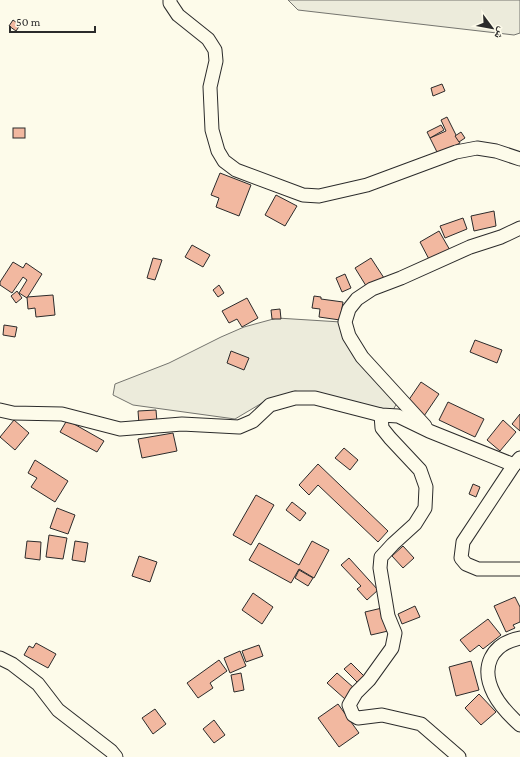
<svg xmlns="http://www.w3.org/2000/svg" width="520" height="757" font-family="'Crimson Pro','Noto Naskh Arabic',serif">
<rect width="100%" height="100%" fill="#fdfbea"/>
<g fill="#ecebdb" stroke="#74746e">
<path d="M288 0H520V33L514 35 298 10Z"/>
<path d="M277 318 341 322 397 403 393 410 383 411 332 398 295 391 262 403 235 419 133 405 113 395 115 384 169 363 221 337 244 327Z"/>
</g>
<g fill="#f2b8a0" stroke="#2b2b2b">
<path d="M13 20 20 25 16 31 9 26Z"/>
<path d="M442 84 445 91 433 96 431 88Z"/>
<path d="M447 117 460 143 438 154 430 138 446 131 441 120Z"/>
<path d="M441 125 444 130 430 138 427 132Z"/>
<rect x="13" y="128" width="12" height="10"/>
<path d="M461 132 465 138 459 142 455 136Z"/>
<path d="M220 173 251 185 239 216 216 207 219 198 211 195Z"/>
<path d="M276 195 297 206 285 226 265 215Z"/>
<path d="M494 211 496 226 474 231 471 216Z"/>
<path d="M463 218 467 229 445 238 440 226Z"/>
<path d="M439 231 451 252 431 263 420 242Z"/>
<path d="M192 245 210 255 203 267 185 257Z"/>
<path d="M153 258 162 260 155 280 147 278Z"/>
<path d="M371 258 384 278 368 289 355 268Z"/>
<path d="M13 262 23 268 26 263 42 274 27 298 19 293 27 280 23 277 12 293 0 285V282Z"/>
<path d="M345 274 351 288 342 292 336 278Z"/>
<path d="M219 285 224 293 218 297 213 290Z"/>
<path d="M17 291 22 298 16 303 11 296Z"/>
<path d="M53 295 55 315 36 317 35 308 28 309 27 297Z"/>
<path d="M314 296 321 297V299L343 302 340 320 319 317 320 309 312 308Z"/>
<path d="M247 298 258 318 242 327 237 319 229 323 222 311Z"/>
<path d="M280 309 281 319H272L271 310Z"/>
<path d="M4 325 17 327 15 337 3 335Z"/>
<path d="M475 340 502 350 497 363 470 352Z"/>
<path d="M231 351 249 358 244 370 227 363Z"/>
<path d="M421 382 439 394 424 416 406 404Z"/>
<path d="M448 402 484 419 475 437 439 420Z"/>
<path d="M156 410 157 422 139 424 138 411Z"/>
<path d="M520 414V431L512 424Z"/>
<path d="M14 420 29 433 15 450 0 437Z"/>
<path d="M67 420 104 441 97 452 60 432Z"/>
<path d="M503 420 516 432 500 451 487 440Z"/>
<path d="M173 433 177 451 142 458 138 439Z"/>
<path d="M344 448 358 460 350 470 335 458Z"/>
<path d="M35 460 68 481 55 502 31 487 37 478 28 473Z"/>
<path d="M318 464 388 531 378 542 318 485 309 495 299 485Z"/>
<path d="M473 484 480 487 476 497 469 494Z"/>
<path d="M256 495 274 505 251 545 233 535Z"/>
<path d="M292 502 306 513 300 521 286 510Z"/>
<path d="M57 508 75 515 68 534 50 528Z"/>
<path d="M49 535 67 538 63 559 46 557Z"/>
<path d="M27 541 41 542 40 560 25 558Z"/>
<path d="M75 541 88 543 85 562 72 560Z"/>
<path d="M312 541 329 550 314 578 299 569 291 583 249 560 259 543 299 565Z"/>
<path d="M403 546 414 558 403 568 392 556Z"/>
<path d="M139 556 157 562 150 582 132 576Z"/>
<path d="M349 558 378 590 367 600 357 589 361 586 341 565Z"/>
<path d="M299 570 313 578 308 586 295 578Z"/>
<path d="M253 593 273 607 262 624 242 610Z"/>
<path d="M515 597 520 607V622L513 625 515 628 506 632 494 606Z"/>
<path d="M415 606 420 617 402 624 398 614Z"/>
<path d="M382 608 388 631 371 635 365 612Z"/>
<path d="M488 619 501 635 483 649 479 645 470 652 460 640Z"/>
<path d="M36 643 56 654 48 668 24 655 29 646 33 648Z"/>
<path d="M259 645 263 656 246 662 242 651Z"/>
<path d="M240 651 246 666 230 673 224 658Z"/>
<path d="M219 660 227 671 210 683 213 688 198 698 187 683Z"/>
<path d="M471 661 479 690 456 696 449 667Z"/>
<path d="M351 663 365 677 358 683 344 669Z"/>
<path d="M241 673 244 690 234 692 231 675Z"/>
<path d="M337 673 354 688 345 699 327 683Z"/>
<path d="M479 694 496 712 481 725 465 708Z"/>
<path d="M338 704 359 733 339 747 318 718Z"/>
<path d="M155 709 166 724 153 734 142 718Z"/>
<path d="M214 720 225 735 214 743 203 729Z"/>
</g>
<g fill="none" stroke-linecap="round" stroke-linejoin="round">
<g stroke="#2b2b2b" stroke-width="15">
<g id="minor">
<path d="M170 0V3L178 15 208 39 215 50 216 61 210 87 212 130 218 151 224 161 236 170 303 195 319 196 367 185 456 152 477 148 496 151 520 159"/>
<path d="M0 410 13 413 62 414 120 429 182 424 239 427 253 421 270 405 295 398H315L381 415 398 416 429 431 514 465"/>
<path d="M381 415 382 428 390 438 420 470 426 487 425 508 415 524 393 544 381 557 380 568 388 616 395 633 392 648 369 680 356 693 349 705 353 715 358 718 382 715 421 724 459 757"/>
<path d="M425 426 362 357 349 336 345 322 349 309 357 299 372 289 401 278 470 247 501 237 520 228"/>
<path d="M520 458 514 465 463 542 461 558 466 564 478 569H520"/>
<path d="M520 638C491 644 480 667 494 694 500 706 510 716 520 725"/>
<path d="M0 658 12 664 38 684 58 710 111 751 116 757"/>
</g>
</g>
<use href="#minor" stroke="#fdfbea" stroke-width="13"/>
</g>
<g transform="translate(492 28) rotate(122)" stroke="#fdfbea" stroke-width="3" paint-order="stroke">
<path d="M0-3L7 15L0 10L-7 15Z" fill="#2b2b2b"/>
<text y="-6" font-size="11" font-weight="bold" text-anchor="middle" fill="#2b2b2b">ش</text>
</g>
<path d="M10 26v6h85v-6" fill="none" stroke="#2b2b2b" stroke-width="2"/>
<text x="16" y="26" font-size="12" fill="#2b2b2b" stroke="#fdfbea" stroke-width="3" paint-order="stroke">50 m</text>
</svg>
